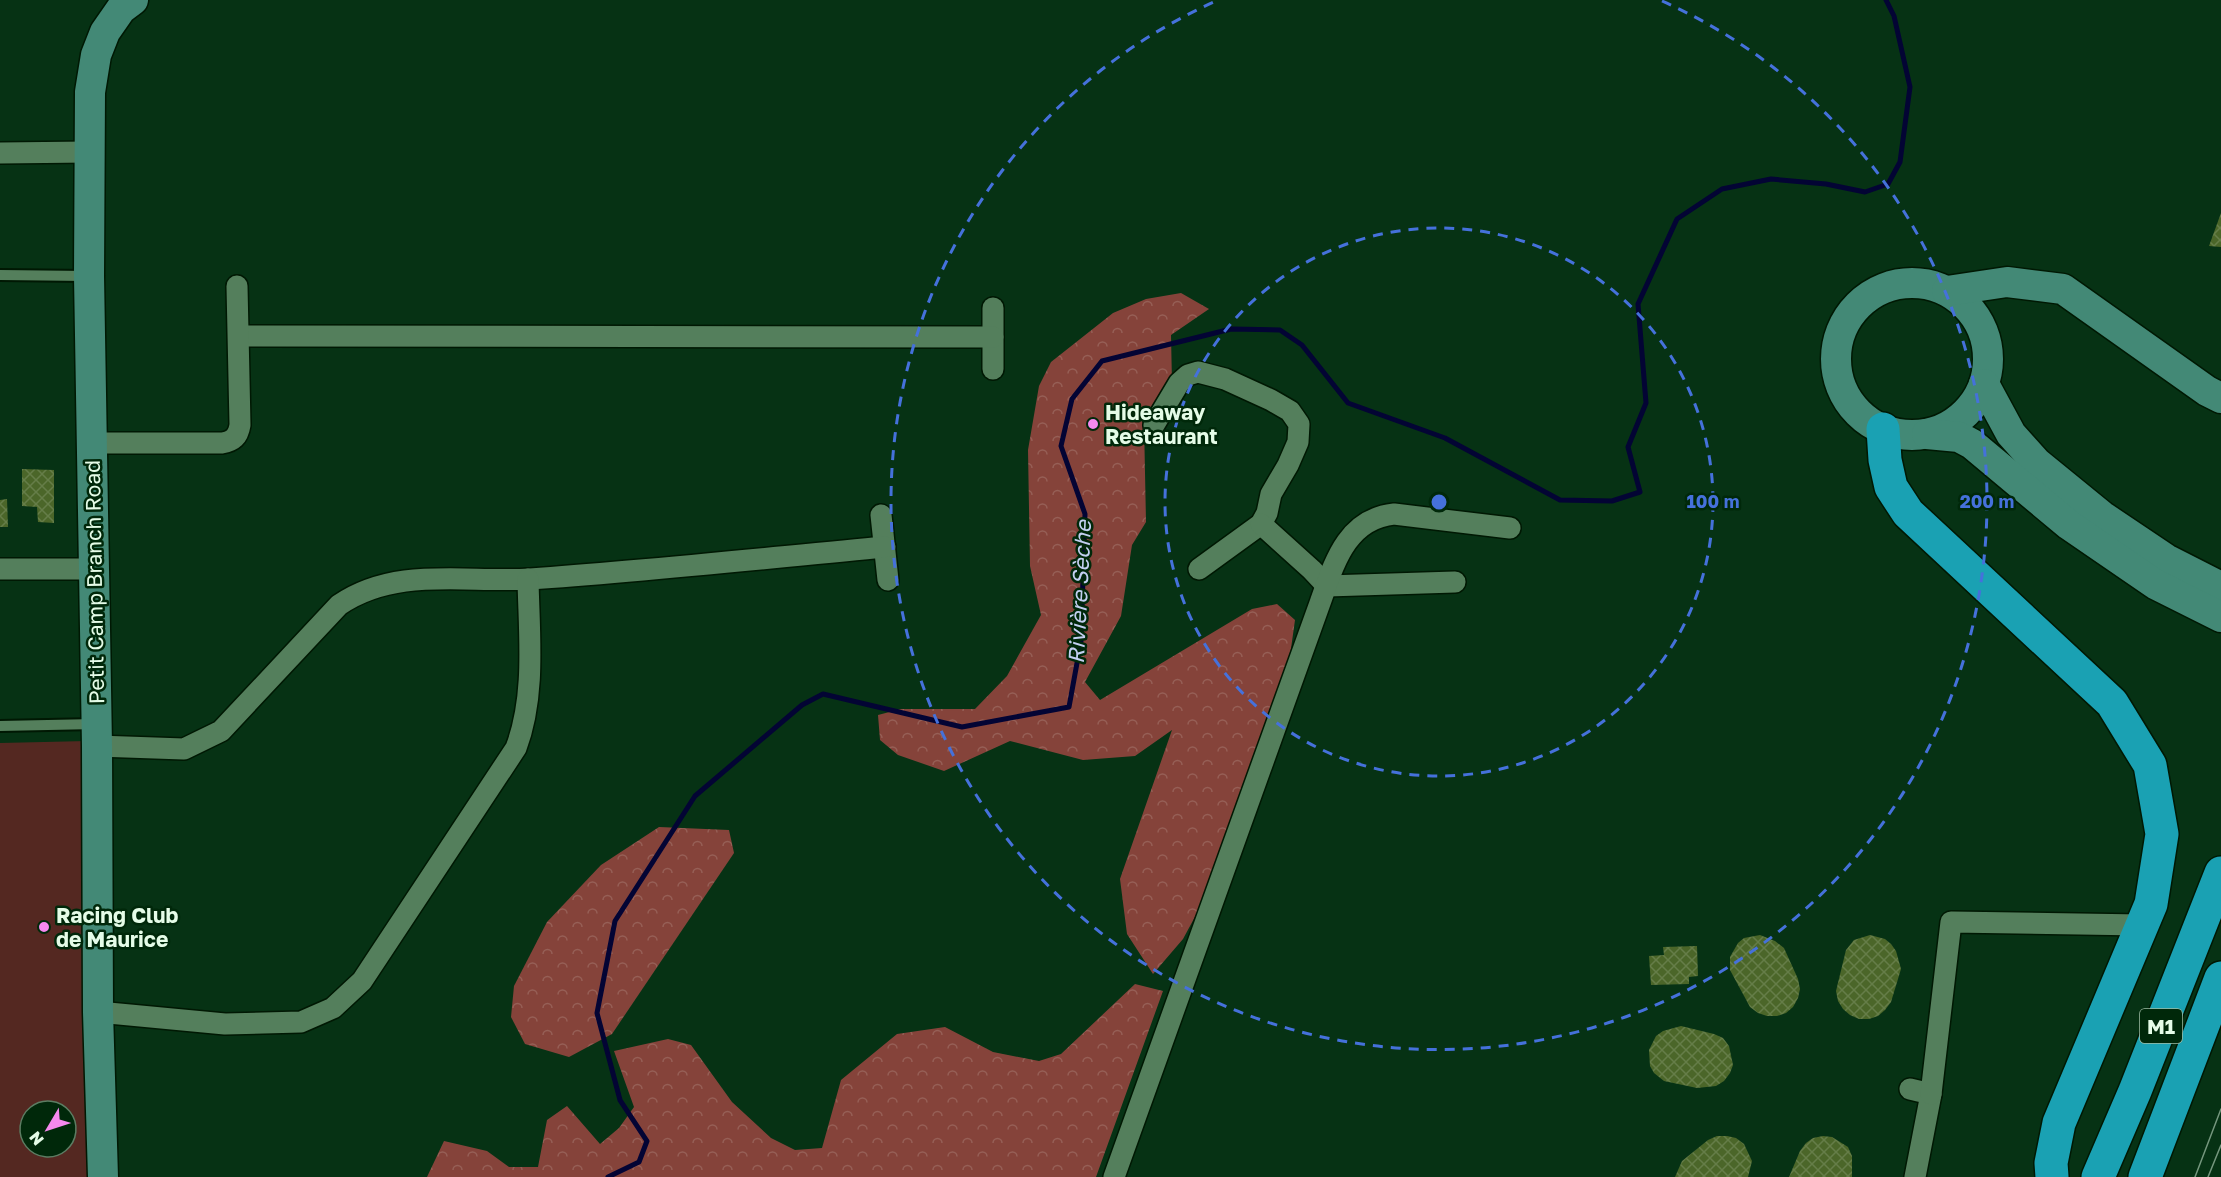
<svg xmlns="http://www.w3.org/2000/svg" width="2221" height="1177" font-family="'Golos Text',sans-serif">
<defs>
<pattern id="forest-crowns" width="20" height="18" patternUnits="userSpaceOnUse" patternTransform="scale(1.5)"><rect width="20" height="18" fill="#85433a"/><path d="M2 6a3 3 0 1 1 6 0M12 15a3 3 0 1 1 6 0" fill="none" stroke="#965f56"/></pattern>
<pattern id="building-cross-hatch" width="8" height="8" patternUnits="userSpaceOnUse" patternTransform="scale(1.5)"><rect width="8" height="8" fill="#4b6629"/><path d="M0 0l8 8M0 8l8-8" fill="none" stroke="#657d48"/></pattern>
</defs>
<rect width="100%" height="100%" fill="#063214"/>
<g fill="url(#forest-crowns)">
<path d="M1181 293 1209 309 1171 335 1172 384 1144 423 1146 522 1132 545 1121 616 1085 682 1100 700 1252 609 1277 604 1295 620 1288 670 1217 876 1183 939 1153 974 1127 934 1120 879 1172 730 1135 756 1083 760 1010 741 944 771 898 755 880 740 878 715 901 709H975L1007 676 1041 615 1030 566 1028 450 1039 386 1051 362 1113 313 1146 299Z"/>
<path d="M659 827 729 830 734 853 612 1034 569 1057 525 1044 511 1017 514 986 547 922 601 865Z"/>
<path d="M1135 984 1163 991 1096 1177H427L444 1141 487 1151 509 1167H538L547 1120 567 1106 600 1144 619 1128 634 1107 614 1051 668 1039 691 1045 732 1102 771 1138 795 1150 822 1148 841 1080 897 1034 945 1027 993 1052 1039 1061 1061 1054Z"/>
</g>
<path fill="#542821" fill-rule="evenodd" d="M87 741 90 1177H0V743ZM30 1111H66V1147H30Z"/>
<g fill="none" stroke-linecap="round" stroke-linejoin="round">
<path stroke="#030434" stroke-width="5" d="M608 1177 639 1162 647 1141 620 1100 597 1013 615 921 695 796 802 705 823 694 962 727 1069 707 1081 641 1085 514 1061 446 1072 399 1102 361 1231 329 1280 330 1302 345 1348 403 1445 438 1560 500 1612 501 1640 492 1628 447 1646 403 1638 304 1677 219 1722 189 1771 179 1826 184 1865 192 1888 184 1900 162 1910 87 1894 16 1886 0"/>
</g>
<g fill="url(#building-cross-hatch)">
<path d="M2221 213V247L2209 246Z"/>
<path d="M22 469 54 470V523L38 522 37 507 22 506Z"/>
<path d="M7 499 8 527H0V500Z"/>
<path d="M1760 935 1775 941 1784 948 1798 979 1800 989 1798 998 1793 1007 1786 1013 1777 1016H1767L1758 1013 1750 1007 1730 970V957L1738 943 1744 938Z"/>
<path d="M1870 935 1885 939 1891 944 1896 951 1901 969 1891 1002 1885 1010 1878 1016 1869 1019H1859L1850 1015 1843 1009 1838 1001 1836 991 1846 950 1854 940Z"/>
<path d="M1697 946 1698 976 1689 977V984L1651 985 1649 956 1664 955 1663 947Z"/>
<path d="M1681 1026 1714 1034 1723 1038 1729 1046 1733 1065 1730 1073 1724 1081 1716 1086 1697 1088 1664 1081 1654 1073 1650 1066 1649 1050 1656 1036 1663 1031Z"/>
<path d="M1717 1136H1727L1736 1138 1744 1144 1752 1161 1748 1177H1675L1682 1161 1708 1140Z"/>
<path d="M1823 1136 1832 1137 1848 1147 1852 1156V1177H1789L1800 1151 1806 1143 1813 1138Z"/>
</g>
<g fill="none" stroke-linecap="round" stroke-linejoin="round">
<g stroke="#001803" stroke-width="14">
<g id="lane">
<path d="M0 275 86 276"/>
<path d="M0 726 96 724"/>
</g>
</g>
<g stroke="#001803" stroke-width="24">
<g id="street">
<path d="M0 153 89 152"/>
<path d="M993 308V369"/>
<path d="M240 336 993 337"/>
<path d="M1154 425 1179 383 1188 375 1198 372 1225 379 1271 400 1290 411 1299 424 1298 442 1288 465 1271 494 1267 513 1261 524 1199 569"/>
<path d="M92 443H222C233 441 238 437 240 425L237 286"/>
<path d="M881 515 888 580"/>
<path d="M1261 524 1312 570 1327 586 1455 582"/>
<path d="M0 569H94"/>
<path d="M97 746 184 749 221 731 339 605C396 566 465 583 530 579 648 571 767 558 885 547"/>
<path d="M98 1012 225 1024 301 1022 333 1008 362 981 516 748C536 695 529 634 528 579"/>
<path d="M1910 1089 1931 1094 1915 1177"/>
<path d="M1931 1094 1951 922 2142 925"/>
<path d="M1114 1177 1320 603C1334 564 1346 519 1394 514L1510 528"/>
</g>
</g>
<g stroke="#001803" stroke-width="33">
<g id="secondary">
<circle cx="1912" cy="359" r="76"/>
<path d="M1947 291 2007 282 2063 289 2207 391 2221 398"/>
<path d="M1984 384 2011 434 2037 463 2102 516 2166 559 2221 587"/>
<path d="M1927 434 1959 437 1972 444 2069 525 2155 584 2221 617"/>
<path d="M103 1177 98 1012 97 746 89 276 90 92 96 55 105 32 121 9 133 0"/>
</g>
</g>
<g stroke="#001803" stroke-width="36">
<g id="highway">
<path d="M1883 429 1885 460 1891 487 1908 513 2112 703 2150 765 2162 834 2151 904 2059 1123 2051 1163 2052 1177"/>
<path d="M2098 1177 2135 1091 2221 873"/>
<path d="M2145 1177 2221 978"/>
</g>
</g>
<use href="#lane" stroke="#547f5c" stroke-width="10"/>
<use href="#street" stroke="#547f5c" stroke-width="21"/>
<use href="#secondary" stroke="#438976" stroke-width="30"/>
<use href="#highway" stroke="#1aa1b3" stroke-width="33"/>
<g stroke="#75977e" stroke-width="1.5">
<path d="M2195 1177 2221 1109"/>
<path d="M2208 1177 2221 1145"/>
</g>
</g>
<g fill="none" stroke="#4571db" stroke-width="3" stroke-dasharray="10 8">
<circle cx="1439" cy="502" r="274"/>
<path d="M1662 1A548 548 0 1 1 1216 1"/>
</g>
<g fill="#f589ee" stroke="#00280a" stroke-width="2">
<circle cx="1093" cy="424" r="6"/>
<circle cx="44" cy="927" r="6"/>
</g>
<g text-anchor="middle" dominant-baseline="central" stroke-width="5" stroke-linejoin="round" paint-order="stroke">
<rect fill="#00280a" stroke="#a0bca5" stroke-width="1.5" x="2140" y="1009" width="42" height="34" rx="4.5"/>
<g font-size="20" font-weight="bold" fill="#e5fce8">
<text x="2161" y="1026">M1</text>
</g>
<g font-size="21" font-weight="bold" fill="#e5fce8" stroke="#00280a" text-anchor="start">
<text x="1105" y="412">Hideaway<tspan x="1105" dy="24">Restaurant</tspan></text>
<text x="56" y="915">Racing Club<tspan x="56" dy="24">de Maurice</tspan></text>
</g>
<g font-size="21" fill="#e5fce8" stroke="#00280a">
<text transform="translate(94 582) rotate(-91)">Petit Camp Branch Road</text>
</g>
<g font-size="22" font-style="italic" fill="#c3cff1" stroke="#00280a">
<text transform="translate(1079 592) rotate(-87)">Rivière Sèche</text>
</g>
</g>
<circle cx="1439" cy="502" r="9" fill="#4571db" stroke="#00280a" stroke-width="3"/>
<g font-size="18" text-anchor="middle" font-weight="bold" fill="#4571db" stroke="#00280a" stroke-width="5" stroke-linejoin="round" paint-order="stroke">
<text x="1713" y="508">100 m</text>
<text x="1987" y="508">200 m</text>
</g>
<g transform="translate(48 1129) rotate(231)"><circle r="28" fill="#00280a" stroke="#5c7d63" stroke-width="1.5"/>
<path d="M0-4.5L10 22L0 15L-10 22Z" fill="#f589ee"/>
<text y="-9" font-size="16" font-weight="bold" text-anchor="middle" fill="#e5fce8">N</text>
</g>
</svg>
